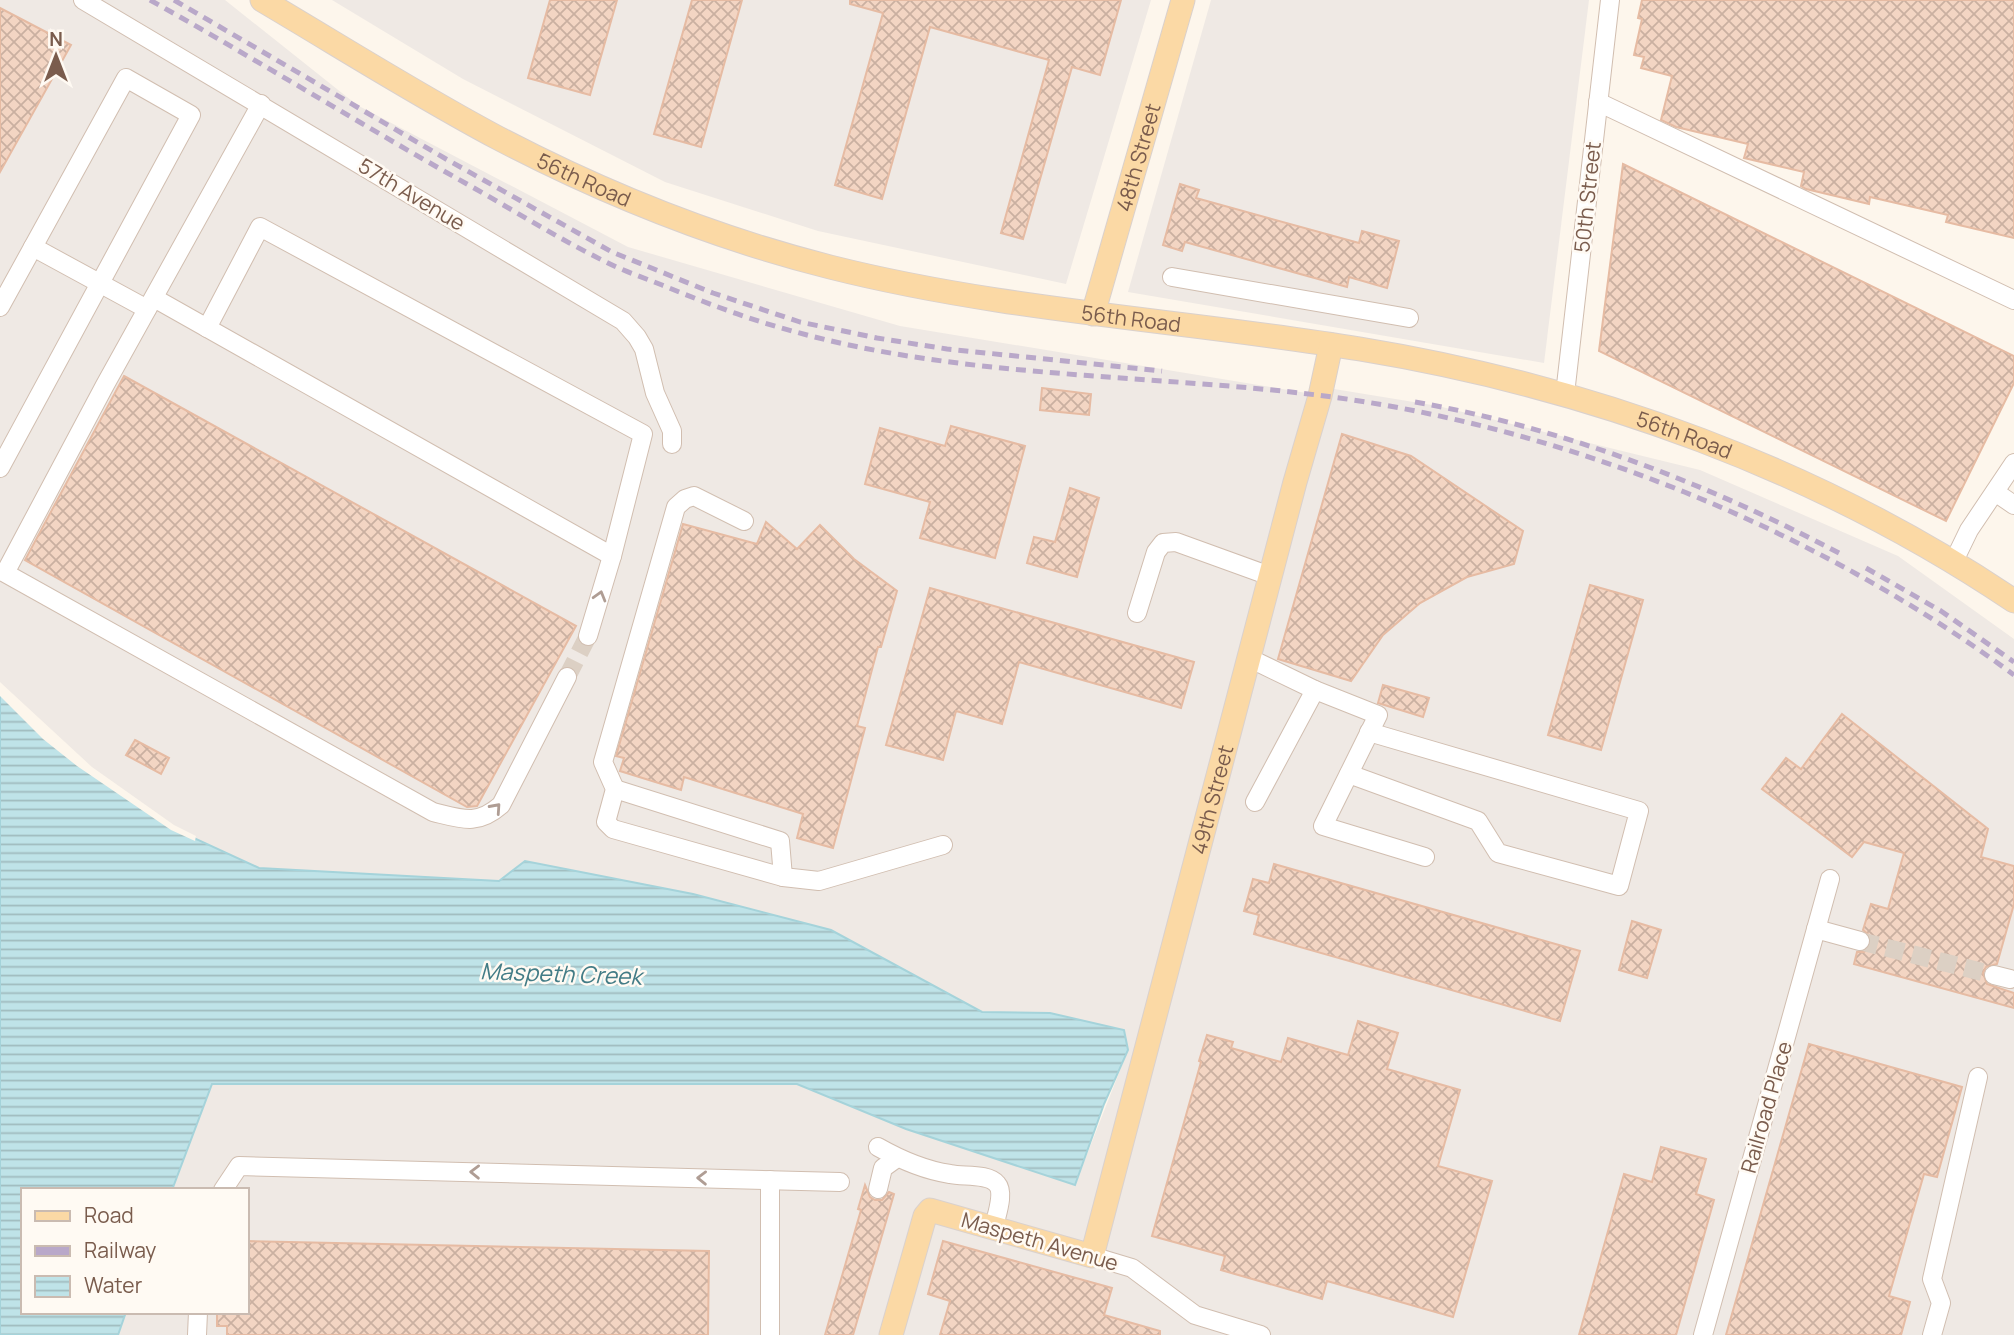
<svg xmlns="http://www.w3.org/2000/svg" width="2014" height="1335" font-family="Manrope,sans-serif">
<defs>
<pattern id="water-rules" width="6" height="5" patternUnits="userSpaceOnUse" patternTransform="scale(1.75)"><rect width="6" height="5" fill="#bfe3e8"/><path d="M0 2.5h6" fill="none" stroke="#a0bbbe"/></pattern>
<pattern id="building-cross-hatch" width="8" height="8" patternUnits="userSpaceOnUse" patternTransform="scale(1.75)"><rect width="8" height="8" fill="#f3d5c3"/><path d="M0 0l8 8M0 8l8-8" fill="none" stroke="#cab0a1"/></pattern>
</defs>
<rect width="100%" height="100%" fill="#fdf6ec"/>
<g fill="#efe9e4">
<path d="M0 0H225L357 105 628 247 900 326 1319 395 1322 387 1438 406 1700 470 1898 556 2014 639V1335H118L126 1312H247V1190H172L212 1084H797L1075 1185 1128 1050 1050 1013 982 1012 831 930 693 894 525 861 499 881 259 868 172 828 90 770 0 685Z"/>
<path d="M332 0H1151L1066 284 818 231 665 182 463 79Z"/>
<path d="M1211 0H1589L1544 363 1128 292Z"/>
</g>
<path fill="url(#water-rules)" stroke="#a5d3da" stroke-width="2" d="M0 685 90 770 172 828 259 868 499 881 525 861 693 894 831 930 982 1012 1050 1013 1124 1030 1128 1050 1104 1104 1075 1185 906 1129 797 1084H212L172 1190H23V1312H126L118 1335H0Z"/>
<path fill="#fdf6ec" d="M0 682 92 767 174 825 196 836 195 841 171 830 77 766 43 739 0 696Z"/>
<g fill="url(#building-cross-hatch)" stroke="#e6bba3" stroke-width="2">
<path d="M550 0H617L590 95 528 78Z"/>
<path d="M692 0H742L701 147 654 134Z"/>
<path d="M850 0H1121L1100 75 1072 67 1023 239 1001 233 1049 60 930 27 882 199 835 185 883 13 850 4Z"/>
<path d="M1642 0H2014V238L1946 222 1948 215 1870 197 1869 204 1806 189 1801 186 1804 172 1744 158 1748 144 1676 127 1661 120 1672 76 1641 68 1644 57 1634 55 1642 19 1638 18Z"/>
<path d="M0 8 71 45 0 172Z"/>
<path d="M1623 164 2014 356V383L1946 521 1599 351Z"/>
<path d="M1180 184 1199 190 1196 198 1359 243 1362 231 1399 241 1387 288 1349 277 1347 287 1185 242 1182 251 1163 245Z"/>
<path d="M124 376 576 626 477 806 467 807 25 560Z"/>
<path d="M1042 388 1091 394 1089 415 1040 410Z"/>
<path d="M951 426 1025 446 995 558 920 538 930 502 865 484 880 428 945 446Z"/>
<path d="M1342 434 1411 456 1523 531 1514 564 1467 577 1420 603 1383 635 1351 681 1278 659Z"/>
<path d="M1070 488 1099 498 1077 577 1027 563 1034 537 1055 542Z"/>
<path d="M766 522 797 549 820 525 854 559 897 591 881 647H878L857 726 865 728 833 848 797 838 803 814 684 777 681 790 620 771 624 758 616 756 683 524 757 544Z"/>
<path d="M1590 585 1643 600 1601 750 1548 735Z"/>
<path d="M930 588 1194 662 1181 708 1019 662 1002 724 956 711 943 760 886 745Z"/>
<path d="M1383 685 1429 698 1423 717 1378 703Z"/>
<path d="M1842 714 1988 829 1981 857 2014 866V904L1997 964 1986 967 1983 973 1987 984 2014 993V1008L1854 964 1857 952H1864L1871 945V937L1863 930 1871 904 1888 909 1904 853 1864 842 1852 857 1762 789 1786 758 1801 769Z"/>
<path d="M135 740 169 758 161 774 126 755Z"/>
<path d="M1274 864 1580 951 1560 1021 1254 934 1259 915 1244 911 1253 879 1269 883Z"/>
<path d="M1632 921 1661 930 1647 978 1619 970Z"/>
<path d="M1358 1021 1398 1033 1387 1069 1460 1090 1438 1166 1492 1181 1453 1317 1327 1281 1322 1299 1221 1270 1225 1256 1152 1236 1201 1062 1199 1061 1207 1035 1233 1042 1231 1048 1281 1062 1288 1038 1348 1055Z"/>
<path d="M1809 1044 1962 1087 1937 1177 1924 1174 1889 1296 1910 1302 1901 1335H1726Z"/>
<path d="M1661 1147 1706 1159 1696 1194 1714 1200 1676 1335H1579L1624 1174 1652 1182Z"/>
<path d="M865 1185 870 1197 875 1200H882L889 1192 894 1194 853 1335H825L861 1210 858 1209Z"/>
<path d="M247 1241 709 1251 708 1335H227V1326H217V1312H247Z"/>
<path d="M943 1241 1112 1288 1104 1315 1160 1331V1335H940L950 1301 928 1294Z"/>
</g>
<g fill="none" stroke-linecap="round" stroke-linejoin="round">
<g stroke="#dcd0c4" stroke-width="18" stroke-dasharray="18 9" stroke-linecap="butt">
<path d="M567 677 588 636"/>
<path d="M1860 941 1994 975"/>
</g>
<g stroke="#d1beb0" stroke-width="20">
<g id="minor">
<path d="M83 0 623 321 637 337 644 349 655 393 672 431V444"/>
<path d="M1598 102 2014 300"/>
<path d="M261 104 105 385 5 573 433 812C462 819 477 826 501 805L567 677"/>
<path d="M33 247 147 309"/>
<path d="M1172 277 1409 318"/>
<path d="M154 298 612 556"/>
<path d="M0 307 126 78 191 115 0 468"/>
<path d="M207 328 260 227 643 434 612 556 588 636"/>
<path d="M1565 394 1610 0"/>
<path d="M1995 492 2014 505"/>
<path d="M744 521 694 496 685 499 676 507 603 762 615 789 606 822 613 829 783 877 819 881 943 845"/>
<path d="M1953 563 1969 530 2014 463"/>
<path d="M1137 613 1156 552 1163 543 1176 542 1270 576"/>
<path d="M1249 658 1315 690 1255 802"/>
<path d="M1315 690 1378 715 1323 826 1425 857"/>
<path d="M1349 774 1478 821 1498 853 1619 886 1639 811 1369 732"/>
<path d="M615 789 780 841 783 877"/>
<path d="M1816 929 1860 941"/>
<path d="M1994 975 2010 979"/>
<path d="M878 1147C901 1160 923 1170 950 1174 963 1177 988 1173 997 1184 1005 1193 996 1216 994 1227"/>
<path d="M878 1189 883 1168 897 1158"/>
<path d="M223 1190 239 1166 840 1182"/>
<path d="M1092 1256 1132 1268 1195 1315 1261 1335"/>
<path d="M197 1335 198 1312"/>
<path d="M770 1335V1180"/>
<path d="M1703 1335 1830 879"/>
<path d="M1932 1335 1941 1303 1932 1279 1978 1077"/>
</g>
</g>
<g stroke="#dad1cd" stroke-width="25">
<g id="major">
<path id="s1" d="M262 0C340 46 417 95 498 138 603 193 715 238 830 267 1004 311 1184 320 1360 349 1591 387 1820 470 2014 601"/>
<path id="s2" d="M1093 314 1183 0"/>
<path id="s3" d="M891 1335 925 1216 930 1210 1092 1256 1295 482 1320 396 1331 345"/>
</g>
</g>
<use href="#minor" stroke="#fff" stroke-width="18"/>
<use href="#major" stroke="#fbd9a5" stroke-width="23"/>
<g stroke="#b9a8c9" stroke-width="5" stroke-dasharray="10 7" stroke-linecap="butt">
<path d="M150 0C259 61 365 127 474 188 518 213 561 240 606 262 624 271 644 278 662 285 706 303 750 320 796 332 961 378 1147 374 1317 395 1561 425 1817 529 2014 675"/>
<path d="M174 0 446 159 612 252 713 293 800 322 877 338 947 349 1162 371"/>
<path d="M1415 402C1563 428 1706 483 1839 553"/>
<path d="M1866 568 1941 611 2014 662"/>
</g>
</g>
<defs><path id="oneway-chevron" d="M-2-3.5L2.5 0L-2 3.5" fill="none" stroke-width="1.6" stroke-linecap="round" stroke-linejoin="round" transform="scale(1.75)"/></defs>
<g stroke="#af9d94">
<use href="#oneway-chevron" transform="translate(600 596) rotate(-74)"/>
<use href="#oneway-chevron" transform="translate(496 808) rotate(-48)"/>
<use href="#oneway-chevron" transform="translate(475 1172) rotate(-179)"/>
<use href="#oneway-chevron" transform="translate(702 1178) rotate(-179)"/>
</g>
<g text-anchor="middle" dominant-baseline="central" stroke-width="5" stroke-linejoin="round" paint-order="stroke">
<g font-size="21" fill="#7a5c4d" stroke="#fffaf3">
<text stroke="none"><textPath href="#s2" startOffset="163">48th Street</textPath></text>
<text stroke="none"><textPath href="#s1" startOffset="369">56th Road</textPath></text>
<text transform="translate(412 194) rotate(31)">57th Avenue</text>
<text transform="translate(1587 197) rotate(-84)">50th Street</text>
<text stroke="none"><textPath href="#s1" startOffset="936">56th Road</textPath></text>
<text stroke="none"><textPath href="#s1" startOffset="1503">56th Road</textPath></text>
<text stroke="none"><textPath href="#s3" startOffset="772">49th Street</textPath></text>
<text transform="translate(1766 1107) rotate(-74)">Railroad Place</text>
<text transform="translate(1040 1241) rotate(16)">Maspeth Avenue</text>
</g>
<g font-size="23" font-style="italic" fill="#437c86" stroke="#fffaf3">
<text transform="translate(561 973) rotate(2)">Maspeth Creek</text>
</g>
</g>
<rect x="21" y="1188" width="228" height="126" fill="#fffaf3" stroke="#cabbb1" stroke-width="2"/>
<rect x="35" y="1211" width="35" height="10" fill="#fbd9a5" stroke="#cabbb1" stroke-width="2"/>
<text x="84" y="1223" font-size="21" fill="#7a5c4d">Road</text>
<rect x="35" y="1246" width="35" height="10" fill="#b9a8c9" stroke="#cabbb1" stroke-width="2"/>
<text x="84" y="1258" font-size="21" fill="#7a5c4d">Railway</text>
<rect x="35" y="1276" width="35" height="21" fill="url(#water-rules)" stroke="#cabbb1" stroke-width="2"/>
<text x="84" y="1293" font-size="21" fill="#7a5c4d">Water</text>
<g transform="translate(56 56)" stroke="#fffaf3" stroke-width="5" paint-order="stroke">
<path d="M0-5L12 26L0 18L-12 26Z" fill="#7a5c4d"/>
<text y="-10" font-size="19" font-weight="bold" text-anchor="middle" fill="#7a5c4d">N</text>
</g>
</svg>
